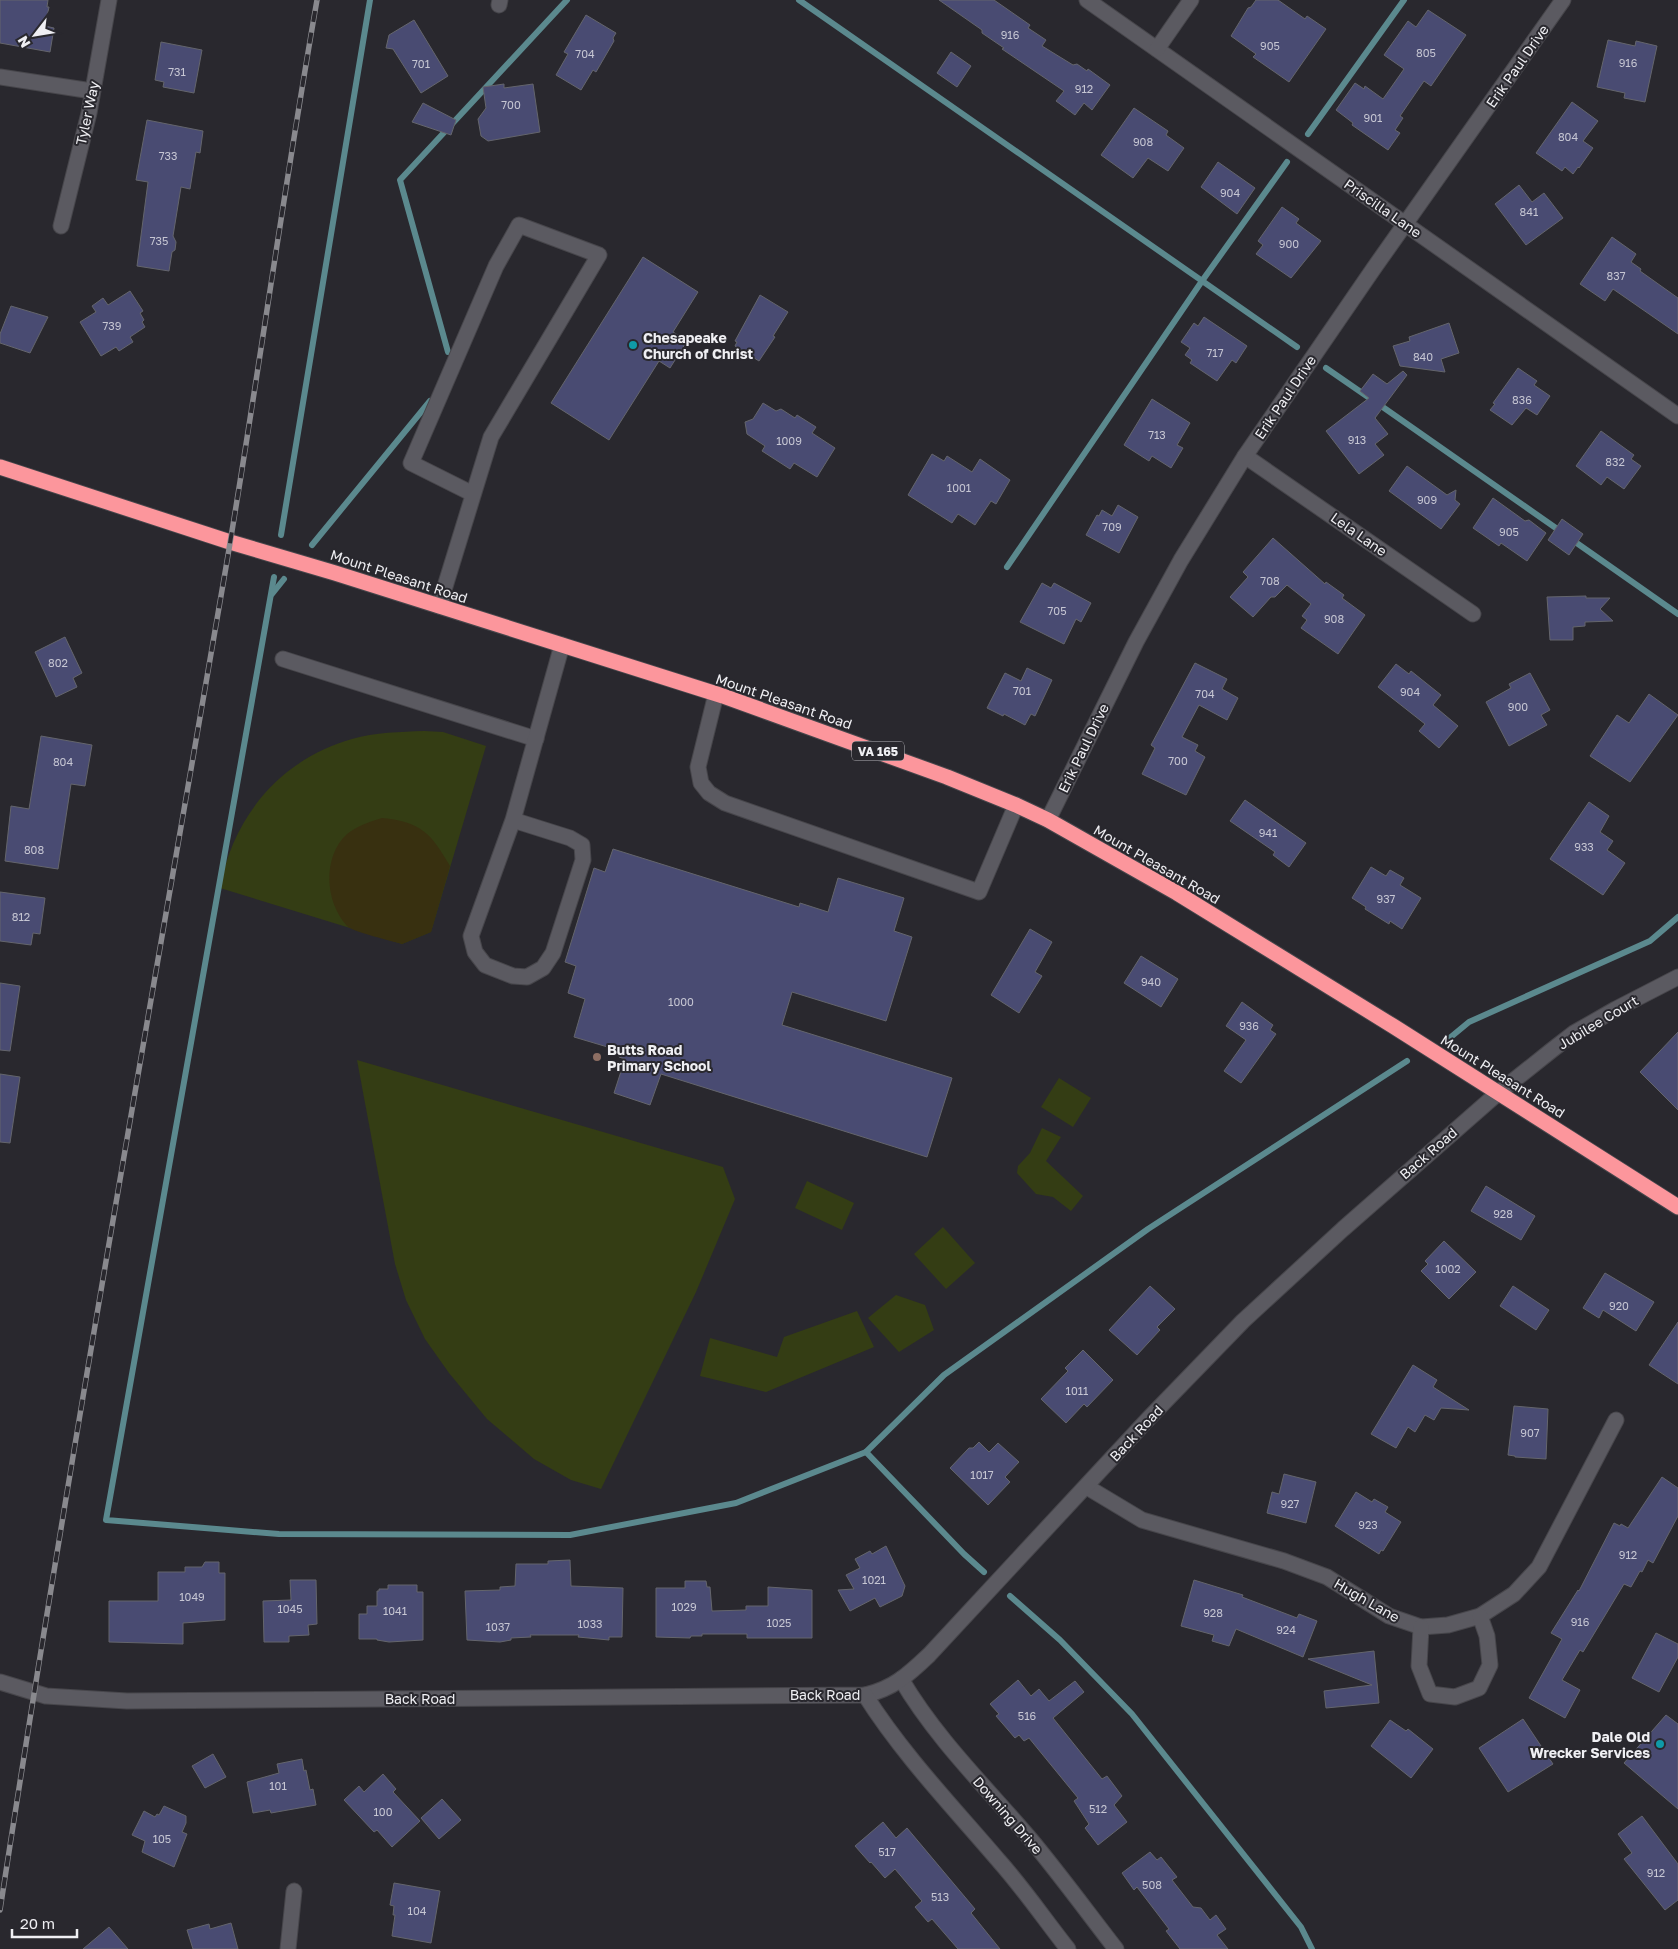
<svg xmlns="http://www.w3.org/2000/svg" width="1678" height="1949" font-family="'Golos Text',sans-serif">
<rect width="100%" height="100%" fill="#29282e"/>
<g fill="#343d14">
<path d="M424 731 443 732 486 746 431 932 402 944 220 888C233 816 281 759 352 739 375 732 401 732 424 731Z"/>
<path d="M357 1060 723 1167 735 1199 696 1292 601 1489 571 1480 534 1459 487 1419 449 1373 425 1339 406 1300 395 1264Z"/>
<path d="M1059 1078 1091 1098 1073 1127 1041 1107Z"/>
<path d="M1042 1128 1061 1137 1046 1161 1083 1196 1071 1211 1053 1197 1036 1194 1017 1173 1018 1166 1030 1153Z"/>
<path d="M807 1181 854 1203 842 1230 795 1208Z"/>
<path d="M943 1227 975 1263 946 1289 914 1254Z"/>
<path d="M896 1295 925 1305 934 1330 899 1352 868 1318Z"/>
<path d="M857 1311 874 1347 766 1392 700 1376 710 1338 777 1357 784 1337Z"/>
</g>
<path fill="#383010" d="M382 818C421 822 431 833 450 866L431 932 402 944C392 941 353 932 347 926 325 902 322 857 347 834 357 826 369 822 382 818Z"/>
<g fill="none" stroke-linecap="round" stroke-linejoin="round">
<g stroke="#5b898e" stroke-width="6">
<path d="M799 0 1297 347"/>
<path d="M1308 134 1404 0"/>
<path d="M448 352 400 180 567 0"/>
<path d="M1326 368 1368 397"/>
<path d="M1377 403 1563 533"/>
<path d="M281 535 370 0"/>
<path d="M1571 539 1678 614"/>
<path d="M312 545 430 401"/>
<path d="M1007 567 1202 281 1287 162"/>
<path d="M274 577 106 1520 279 1534 570 1535 736 1503 866 1452 944 1375 1148 1229 1407 1061"/>
<path d="M272 594 284 579"/>
<path d="M1446 1041 1469 1022 1650 941 1678 917"/>
<path d="M866 1452 964 1554 984 1572"/>
<path d="M1010 1596 1060 1640 1132 1714 1301 1927 1312 1949"/>
</g>
</g>
<g fill="#494b72" stroke="#64656c">
<path d="M0 0H48L47 7H49L45 26 54 28 50 52 0 43Z"/>
<path d="M939 0H994L1030 25 1028 28 1046 40 1042 46 1073 65 1077 64 1087 71 1088 69 1110 85 1092 110 1084 103 1075 115 1056 101 1064 91 1002 49 1004 48 982 33V30Z"/>
<path d="M1256 0H1278L1305 19 1307 16 1326 29 1289 82 1253 57 1256 54 1231 36 1248 8 1251 7Z"/>
<path d="M1428 10 1466 35 1431 86 1424 81 1400 116 1403 118 1395 130 1400 133 1388 150 1352 125 1353 123 1336 110 1355 83 1364 89 1365 86 1383 99 1404 69 1384 55 1408 21 1416 27Z"/>
<path d="M586 15 616 33 613 38 614 41 596 72 593 70 581 90 556 75 568 54 564 52Z"/>
<path d="M414 20 448 76 421 93 393 49 386 48 389 35Z"/>
<path d="M1608 40 1635 46 1636 41 1657 46 1645 102 1624 98 1625 93 1597 87Z"/>
<path d="M161 42 202 50 194 93 163 87 164 82 155 80Z"/>
<path d="M951 52 971 66 957 87 937 73Z"/>
<path d="M504 84V88L533 84 540 132 488 141 481 136 478 119 486 108 483 87Z"/>
<path d="M1572 102 1598 121 1583 141 1593 148 1579 168 1578 167 1573 174 1565 167 1562 171 1536 153Z"/>
<path d="M423 103 456 120 451 135 412 122Z"/>
<path d="M1134 108 1168 131 1166 135 1184 148 1168 171 1148 158 1133 178 1101 155Z"/>
<path d="M147 120 203 131 200 153 196 152 190 189 181 187 173 236 176 242 175 250 172 252 169 271 137 266 148 182 136 180Z"/>
<path d="M1218 162 1255 188 1237 214 1201 187Z"/>
<path d="M1519 185 1532 202 1544 193 1563 218 1526 245 1495 204Z"/>
<path d="M1282 207 1299 219 1296 223 1321 241 1291 278 1256 254 1263 245 1258 241Z"/>
<path d="M1612 237 1636 254 1631 262 1641 269 1640 271 1678 298V334L1613 289 1605 301 1580 284Z"/>
<path d="M643 257 698 292 673 332 687 341 670 368 659 361 609 440 551 403Z"/>
<path d="M130 291 143 311 140 313 144 320 142 322 145 327 130 337 133 342 119 351 116 347 101 356 80 322 96 312 92 306 103 298 108 305Z"/>
<path d="M760 295 788 312 773 336 775 337 759 361 735 346 737 342 735 341Z"/>
<path d="M11 306 48 317 30 353 0 343V334Z"/>
<path d="M1204 317 1247 346 1236 363 1232 360 1217 381 1190 363 1192 360 1185 355 1190 348 1181 342 1194 323 1198 326Z"/>
<path d="M1449 323 1459 353 1441 359 1445 372 1400 366 1393 346 1410 341 1409 337Z"/>
<path d="M1518 368 1537 381 1534 385 1550 396 1537 415 1526 408 1512 425 1490 410 1495 404 1493 403Z"/>
<path d="M1403 371 1407 375 1375 418 1388 434 1375 444 1384 455 1359 474 1326 431 1369 398 1360 391 1373 374 1387 384Z"/>
<path d="M1152 399 1190 423 1177 445 1183 448 1171 468 1152 456 1149 461 1124 445Z"/>
<path d="M763 403 776 411 781 409 795 418 797 415 816 427 812 433 835 448 817 477 794 463 790 469 762 451 765 446 747 434 745 422 753 419Z"/>
<path d="M1601 431 1634 455 1631 459 1641 466 1624 489 1607 477 1601 485 1576 466Z"/>
<path d="M932 454 944 461 947 456 972 472 980 459 1010 480 996 504 991 501 975 525 958 514 952 523 908 495Z"/>
<path d="M1407 466 1447 495 1456 490 1455 500 1460 504 1441 529 1389 491Z"/>
<path d="M1493 498 1525 521 1529 520 1546 533 1527 561 1501 543 1499 546 1473 528Z"/>
<path d="M1118 505 1138 517 1119 553 1086 535 1097 515 1099 516 1102 510 1112 516Z"/>
<path d="M1562 519 1583 534 1569 555 1548 540Z"/>
<path d="M1273 538 1325 584 1326 582 1344 595 1342 598 1365 615 1338 654 1301 628 1307 620 1302 616 1311 604 1287 585 1275 597H1271L1253 617 1230 597 1248 577 1243 572Z"/>
<path d="M1042 583 1051 588 1054 583 1091 603 1081 622 1076 619 1064 644 1020 622Z"/>
<path d="M1586 596V598H1610L1600 609 1613 621 1585 622V626L1573 627V640H1550L1547 597Z"/>
<path d="M65 637 82 673 73 678 77 687 56 697 35 652Z"/>
<path d="M1195 663 1227 679 1222 689 1238 698 1227 720 1199 705 1182 737 1198 745 1195 751 1205 757 1186 795 1142 774 1155 748 1151 745Z"/>
<path d="M1396 664 1409 674 1411 671 1441 695 1433 705 1458 726 1439 748 1419 731 1425 724 1378 687Z"/>
<path d="M1027 668 1052 680 1035 716 1031 714 1025 725 1004 714 1003 716 987 708 1005 673 1021 681Z"/>
<path d="M1530 673 1550 710 1541 715 1547 725 1509 746 1486 702 1511 688 1509 684Z"/>
<path d="M1649 694 1678 715 1630 782 1590 756 1617 715 1629 723Z"/>
<path d="M41 736 92 745 85 786 71 784 58 869 5 861 11 806 29 809Z"/>
<path d="M1245 800 1306 843 1289 867 1273 855 1275 852 1230 821Z"/>
<path d="M1589 802 1609 816 1600 832 1613 841 1607 850 1625 863 1603 895 1550 859Z"/>
<path d="M613 849 799 907 800 903 828 912 838 878 904 898 894 931 912 937 886 1021 792 992 782 1025 952 1078 927 1157 661 1074 650 1105 614 1093 625 1059 619 1057 621 1051 574 1037 585 999 568 993 576 966 565 962 594 868 605 872Z"/>
<path d="M1371 867 1386 876 1390 870 1404 878 1400 885 1421 898 1402 929 1390 921 1389 924 1365 909 1366 907 1352 898Z"/>
<path d="M0 892 45 898 40 934 33 933 31 945 0 941Z"/>
<path d="M1030 929 1052 942 1035 972 1042 976 1019 1013 991 995Z"/>
<path d="M1141 956 1178 979 1161 1007 1124 983Z"/>
<path d="M0 983 20 986 10 1051 0 1050Z"/>
<path d="M1242 1002 1273 1025 1270 1030 1276 1034 1241 1083 1224 1071 1246 1040 1226 1026Z"/>
<path d="M1678 1032V1110L1640 1072Z"/>
<path d="M0 1074 20 1077 10 1143 0 1142Z"/>
<path d="M1486 1186 1535 1216 1521 1240 1471 1211Z"/>
<path d="M1444 1241 1476 1272 1449 1299 1421 1271 1428 1264 1425 1261Z"/>
<path d="M1605 1273 1654 1302 1636 1331 1603 1310 1599 1318 1583 1308Z"/>
<path d="M1150 1286 1175 1309 1157 1327 1160 1330 1137 1355 1109 1330Z"/>
<path d="M1513 1286 1549 1310 1536 1330 1500 1306Z"/>
<path d="M1678 1322V1384L1649 1365Z"/>
<path d="M1083 1350 1113 1380 1087 1407 1084 1404 1066 1423 1041 1399 1068 1371 1065 1368Z"/>
<path d="M1413 1365 1437 1380 1433 1387 1469 1410 1441 1408 1434 1420 1425 1415 1415 1432 1408 1427 1396 1448 1371 1434Z"/>
<path d="M1514 1406 1548 1409 1546 1459 1515 1457V1456L1508 1455Z"/>
<path d="M979 1442 989 1452 998 1443 1019 1462 1005 1477 1010 1482 988 1505 950 1468 969 1448H973Z"/>
<path d="M1284 1474 1316 1482 1306 1523 1267 1513 1272 1492 1279 1494Z"/>
<path d="M1662 1477 1678 1488V1516L1653 1563 1648 1560 1642 1572 1640 1571 1631 1587 1624 1584 1583 1652 1580 1650 1562 1680 1580 1690 1565 1718 1529 1698 1562 1639 1551 1633 1578 1590 1579 1591 1614 1523 1620 1526 1621 1524 1628 1528Z"/>
<path d="M1356 1492 1372 1502 1374 1499 1388 1507 1385 1512 1401 1522 1383 1551 1381 1550 1379 1554 1335 1526Z"/>
<path d="M886 1546 905 1586 902 1596 880 1607 875 1598 850 1611 838 1590 854 1589 846 1575 860 1568 855 1559 870 1551 872 1554Z"/>
<path d="M570 1560 571 1586 623 1588 622 1637H609V1640L578 1637 579 1635H530L531 1637 511 1638V1640L500 1642 467 1640 465 1591 500 1590V1587L515 1586 516 1564H548V1561Z"/>
<path d="M205 1562H219V1573H225V1620L183 1623V1644L109 1642V1601H158V1572H185V1567H202Z"/>
<path d="M290 1580H316L317 1624 308 1625 309 1635 289 1636V1642H264L263 1601 291 1600Z"/>
<path d="M1194 1580 1243 1595 1242 1597 1297 1618 1299 1614 1317 1621 1303 1657 1236 1629 1229 1646 1212 1641 1214 1635 1181 1626Z"/>
<path d="M685 1581H706L707 1587H710L712 1611 746 1610V1606H768V1587L812 1590V1638H747V1634H702V1636H691L690 1638 656 1637V1588H685Z"/>
<path d="M388 1585H417V1592H423V1640L389 1642 377 1640V1639H359V1614H367V1606H377V1591H379V1589H388Z"/>
<path d="M1656 1633 1678 1644V1657L1659 1692 1632 1678Z"/>
<path d="M1374 1651 1379 1703 1326 1708 1324 1691 1372 1685 1308 1659Z"/>
<path d="M1018 1680 1031 1696 1039 1689 1049 1701 1075 1681 1084 1692 1053 1718 1102 1779 1107 1776 1122 1796 1114 1805 1127 1822 1098 1845 1085 1828 1089 1824 1074 1801 1078 1798 1029 1738 1024 1741 1019 1735 1015 1738 996 1716 999 1714 990 1704Z"/>
<path d="M1666 1715 1678 1724V1809L1624 1763Z"/>
<path d="M1523 1719 1553 1764 1508 1792 1479 1748Z"/>
<path d="M1390 1720 1406 1731 1408 1729 1433 1749 1411 1778 1371 1746Z"/>
<path d="M213 1754 226 1777 205 1788 192 1766Z"/>
<path d="M302 1759 304 1771 306 1770 310 1790 313 1789 316 1805 271 1813 270 1810 253 1813 247 1782 279 1773 277 1764Z"/>
<path d="M383 1774 396 1789 393 1792 420 1821 392 1847 377 1830 374 1832 344 1800 359 1786 364 1792Z"/>
<path d="M442 1799 461 1820 439 1839 421 1818Z"/>
<path d="M164 1806 186 1816V1823L182 1832 187 1834 174 1867 142 1852 145 1841 132 1835 144 1811 155 1817 157 1814 159 1815Z"/>
<path d="M1642 1816 1678 1864V1900L1665 1910 1624 1859 1632 1853 1618 1834Z"/>
<path d="M883 1822 896 1838 907 1828 975 1909 971 1913 1000 1949H958L932 1919 928 1922 915 1907 922 1901 895 1869 885 1878 871 1862 870 1863 855 1846Z"/>
<path d="M1150 1852 1157 1860 1161 1857 1177 1877 1172 1880 1193 1907 1201 1908 1210 1920 1216 1915 1226 1929 1217 1935 1228 1949H1180L1166 1931 1169 1929 1137 1887 1134 1890 1122 1873Z"/>
<path d="M394 1883 440 1891 431 1943 392 1936 395 1915H393L394 1906 390 1905Z"/>
<path d="M231 1923 238 1949H193L187 1930 209 1924 210 1929Z"/>
<path d="M109 1927 128 1949H83Z"/>
</g>
<g fill="none" stroke-linecap="round" stroke-linejoin="round">
<g stroke="#47464b" stroke-width="17">
<g id="minor">
<path d="M1087 0 1678 416"/>
<path d="M499 5 500 0"/>
<path d="M1157 49 1191 0"/>
<path d="M0 77 92 91"/>
<path d="M61 226 89 113 109 0"/>
<path d="M1245 456 1473 614"/>
<path d="M439 606 491 437 599 255 519 225 496 266 411 463 473 494"/>
<path d="M283 659 536 739"/>
<path d="M716 694 698 767 701 783 709 793 725 803 979 892 1016 805"/>
<path d="M513 820 570 838 582 845 583 860 553 953 543 968 527 977 513 976 485 965 475 952 471 936 513 820 562 645"/>
<path d="M1048 820 1136 642 1181 560 1245 456 1374 268 1563 0"/>
<path d="M1087 1487 1142 1520 1284 1561 1327 1577 1389 1616 1421 1627 1448 1625 1480 1616 1514 1594 1539 1567 1616 1420"/>
<path d="M1421 1627 1419 1666 1430 1694 1455 1697 1479 1688 1490 1665 1487 1636 1480 1616"/>
<path d="M901 1679C937 1740 987 1788 1032 1841 1061 1876 1088 1913 1116 1949"/>
<path d="M0 1682 46 1696 127 1701 865 1695C893 1689 909 1674 929 1655L1149 1418 1243 1321 1343 1229 1498 1093 1552 1050 1574 1033 1616 1009 1678 977"/>
<path d="M865 1695C903 1755 953 1807 999 1861 1024 1889 1045 1920 1068 1949"/>
<path d="M288 1949 294 1891"/>
</g>
</g>
<g stroke="#47464b" stroke-width="17">
<path id="highway" d="M0 467 230 542 335 573 723 696 947 777 1016 805 1048 820 1177 893 1393 1026 1678 1207"/>
</g>
<use href="#minor" stroke="#5b5a61" stroke-width="15"/>
<use href="#highway" stroke="#fc969c" stroke-width="15"/>
<g stroke="#89898e" stroke-width="5.5">
<path id="rail" d="M0 1910C69 1461 149 1014 226 567 258 378 284 188 317 0"/>
</g>
<use href="#rail" stroke="#29282e" stroke-width="4" stroke-dasharray="11" stroke-linecap="butt"/>
</g>
<g fill="#0f9aa8" stroke="#29282e" stroke-width="2">
<circle cx="633" cy="345" r="5"/>
<circle cx="1660" cy="1744" r="5"/>
</g>
<circle fill="#8d6e63" stroke="#29282e" stroke-width="2" cx="597" cy="1057" r="5"/>
<g text-anchor="middle" dominant-baseline="central" stroke-width="4" stroke-linejoin="round" paint-order="stroke">
<g font-size="11" fill="#c6c6d3">
<text x="1010" y="34">916</text>
<text x="1270" y="45">905</text>
<text x="1426" y="52">805</text>
<text x="585" y="53">704</text>
<text x="1628" y="62">916</text>
<text x="421" y="63">701</text>
<text x="177" y="71">731</text>
<text x="1084" y="88">912</text>
<text x="511" y="104">700</text>
<text x="1373" y="117">901</text>
<text x="1568" y="136">804</text>
<text x="1143" y="141">908</text>
<text x="168" y="155">733</text>
<text x="1230" y="192">904</text>
<text x="1529" y="211">841</text>
<text x="159" y="240">735</text>
<text x="1289" y="243">900</text>
<text x="1616" y="275">837</text>
<text x="112" y="325">739</text>
<text x="1215" y="352">717</text>
<text x="1423" y="356">840</text>
<text x="1522" y="399">836</text>
<text x="1157" y="434">713</text>
<text x="1357" y="439">913</text>
<text x="789" y="440">1009</text>
<text x="1615" y="461">832</text>
<text x="959" y="487">1001</text>
<text x="1427" y="499">909</text>
<text x="1112" y="526">709</text>
<text x="1509" y="531">905</text>
<text x="1270" y="580">708</text>
<text x="1057" y="610">705</text>
<text x="1334" y="618">908</text>
<text x="58" y="662">802</text>
<text x="1022" y="690">701</text>
<text x="1410" y="691">904</text>
<text x="1205" y="693">704</text>
<text x="1518" y="706">900</text>
<text x="1178" y="760">700</text>
<text x="63" y="761">804</text>
<text x="1268" y="832">941</text>
<text x="1584" y="846">933</text>
<text x="34" y="849">808</text>
<text x="1386" y="898">937</text>
<text x="21" y="916">812</text>
<text x="1151" y="981">940</text>
<text x="681" y="1001">1000</text>
<text x="1249" y="1025">936</text>
<text x="1503" y="1213">928</text>
<text x="1448" y="1268">1002</text>
<text x="1619" y="1305">920</text>
<text x="1077" y="1390">1011</text>
<text x="1530" y="1432">907</text>
<text x="982" y="1474">1017</text>
<text x="1290" y="1503">927</text>
<text x="1368" y="1524">923</text>
<text x="1628" y="1554">912</text>
<text x="874" y="1579">1021</text>
<text x="192" y="1596">1049</text>
<text x="684" y="1606">1029</text>
<text x="290" y="1608">1045</text>
<text x="395" y="1610">1041</text>
<text x="1213" y="1612">928</text>
<text x="1580" y="1621">916</text>
<text x="779" y="1622">1025</text>
<text x="590" y="1623">1033</text>
<text x="498" y="1626">1037</text>
<text x="1286" y="1629">924</text>
<text x="1027" y="1715">516</text>
<text x="278" y="1785">101</text>
<text x="1098" y="1808">512</text>
<text x="383" y="1811">100</text>
<text x="162" y="1838">105</text>
<text x="887" y="1851">517</text>
<text x="1656" y="1872">912</text>
<text x="1152" y="1884">508</text>
<text x="940" y="1896">513</text>
<text x="417" y="1910">104</text>
</g>
<rect fill="#29282e" stroke="#b4b3b8" stroke-width="1" x="852" y="741.5" width="52" height="19" rx="4"/>
<g font-size="12" font-weight="bold" fill="#efeff3">
<text x="878" y="751">VA 165</text>
</g>
<g font-size="14" fill="#efeff3" stroke="#29282e">
<text transform="translate(1517 66) rotate(-55)">Erik Paul Drive</text>
<text transform="translate(87 113) rotate(-78)">Tyler Way</text>
<text transform="translate(1383 208) rotate(35)">Priscilla Lane</text>
<text transform="translate(1285 397) rotate(-56)">Erik Paul Drive</text>
<text transform="translate(1359 534) rotate(35)">Lela Lane</text>
<text transform="translate(399 576) rotate(18)">Mount Pleasant Road</text>
<text transform="translate(784 701) rotate(19)">Mount Pleasant Road</text>
<text transform="translate(1083 748) rotate(-64)">Erik Paul Drive</text>
<text transform="translate(1157 864) rotate(30)">Mount Pleasant Road</text>
<text transform="translate(1598 1022) rotate(-31)">Jubilee Court</text>
<text transform="translate(1503 1076) rotate(32)">Mount Pleasant Road</text>
<text transform="translate(1428 1153) rotate(-41)">Back Road</text>
<text transform="translate(1136 1433) rotate(-47)">Back Road</text>
<text transform="translate(1367 1600) rotate(30)">Hugh Lane</text>
<text x="825" y="1694">Back Road</text>
<text x="420" y="1698">Back Road</text>
<text transform="translate(1008 1815) rotate(49)">Downing Drive</text>
</g>
<g font-size="14" font-weight="bold" fill="#efeff3" stroke="#29282e" text-anchor="start">
<text x="643" y="337">Chesapeake<tspan x="643" dy="16">Church of Christ</tspan></text>
<text x="607" y="1049">Butts Road<tspan x="607" dy="16">Primary School</tspan></text>
<text x="1650" y="1736" text-anchor="end">Dale Old<tspan x="1650" dy="16">Wrecker Services</tspan></text>
</g>
</g>
<g transform="translate(35 35) rotate(239)" stroke="#29282e" stroke-width="4" paint-order="stroke">
<path d="M0-4L9 19L0 12L-9 19Z" fill="#efeff3"/>
<text y="-8" font-size="14" font-weight="bold" text-anchor="middle" fill="#efeff3">N</text>
</g>
<path d="M12 1929v8h65v-8" fill="none" stroke="#efeff3" stroke-width="2.5"/>
<text x="20" y="1929" font-size="15" fill="#efeff3" stroke="#29282e" stroke-width="4" paint-order="stroke">20 m</text>
</svg>
